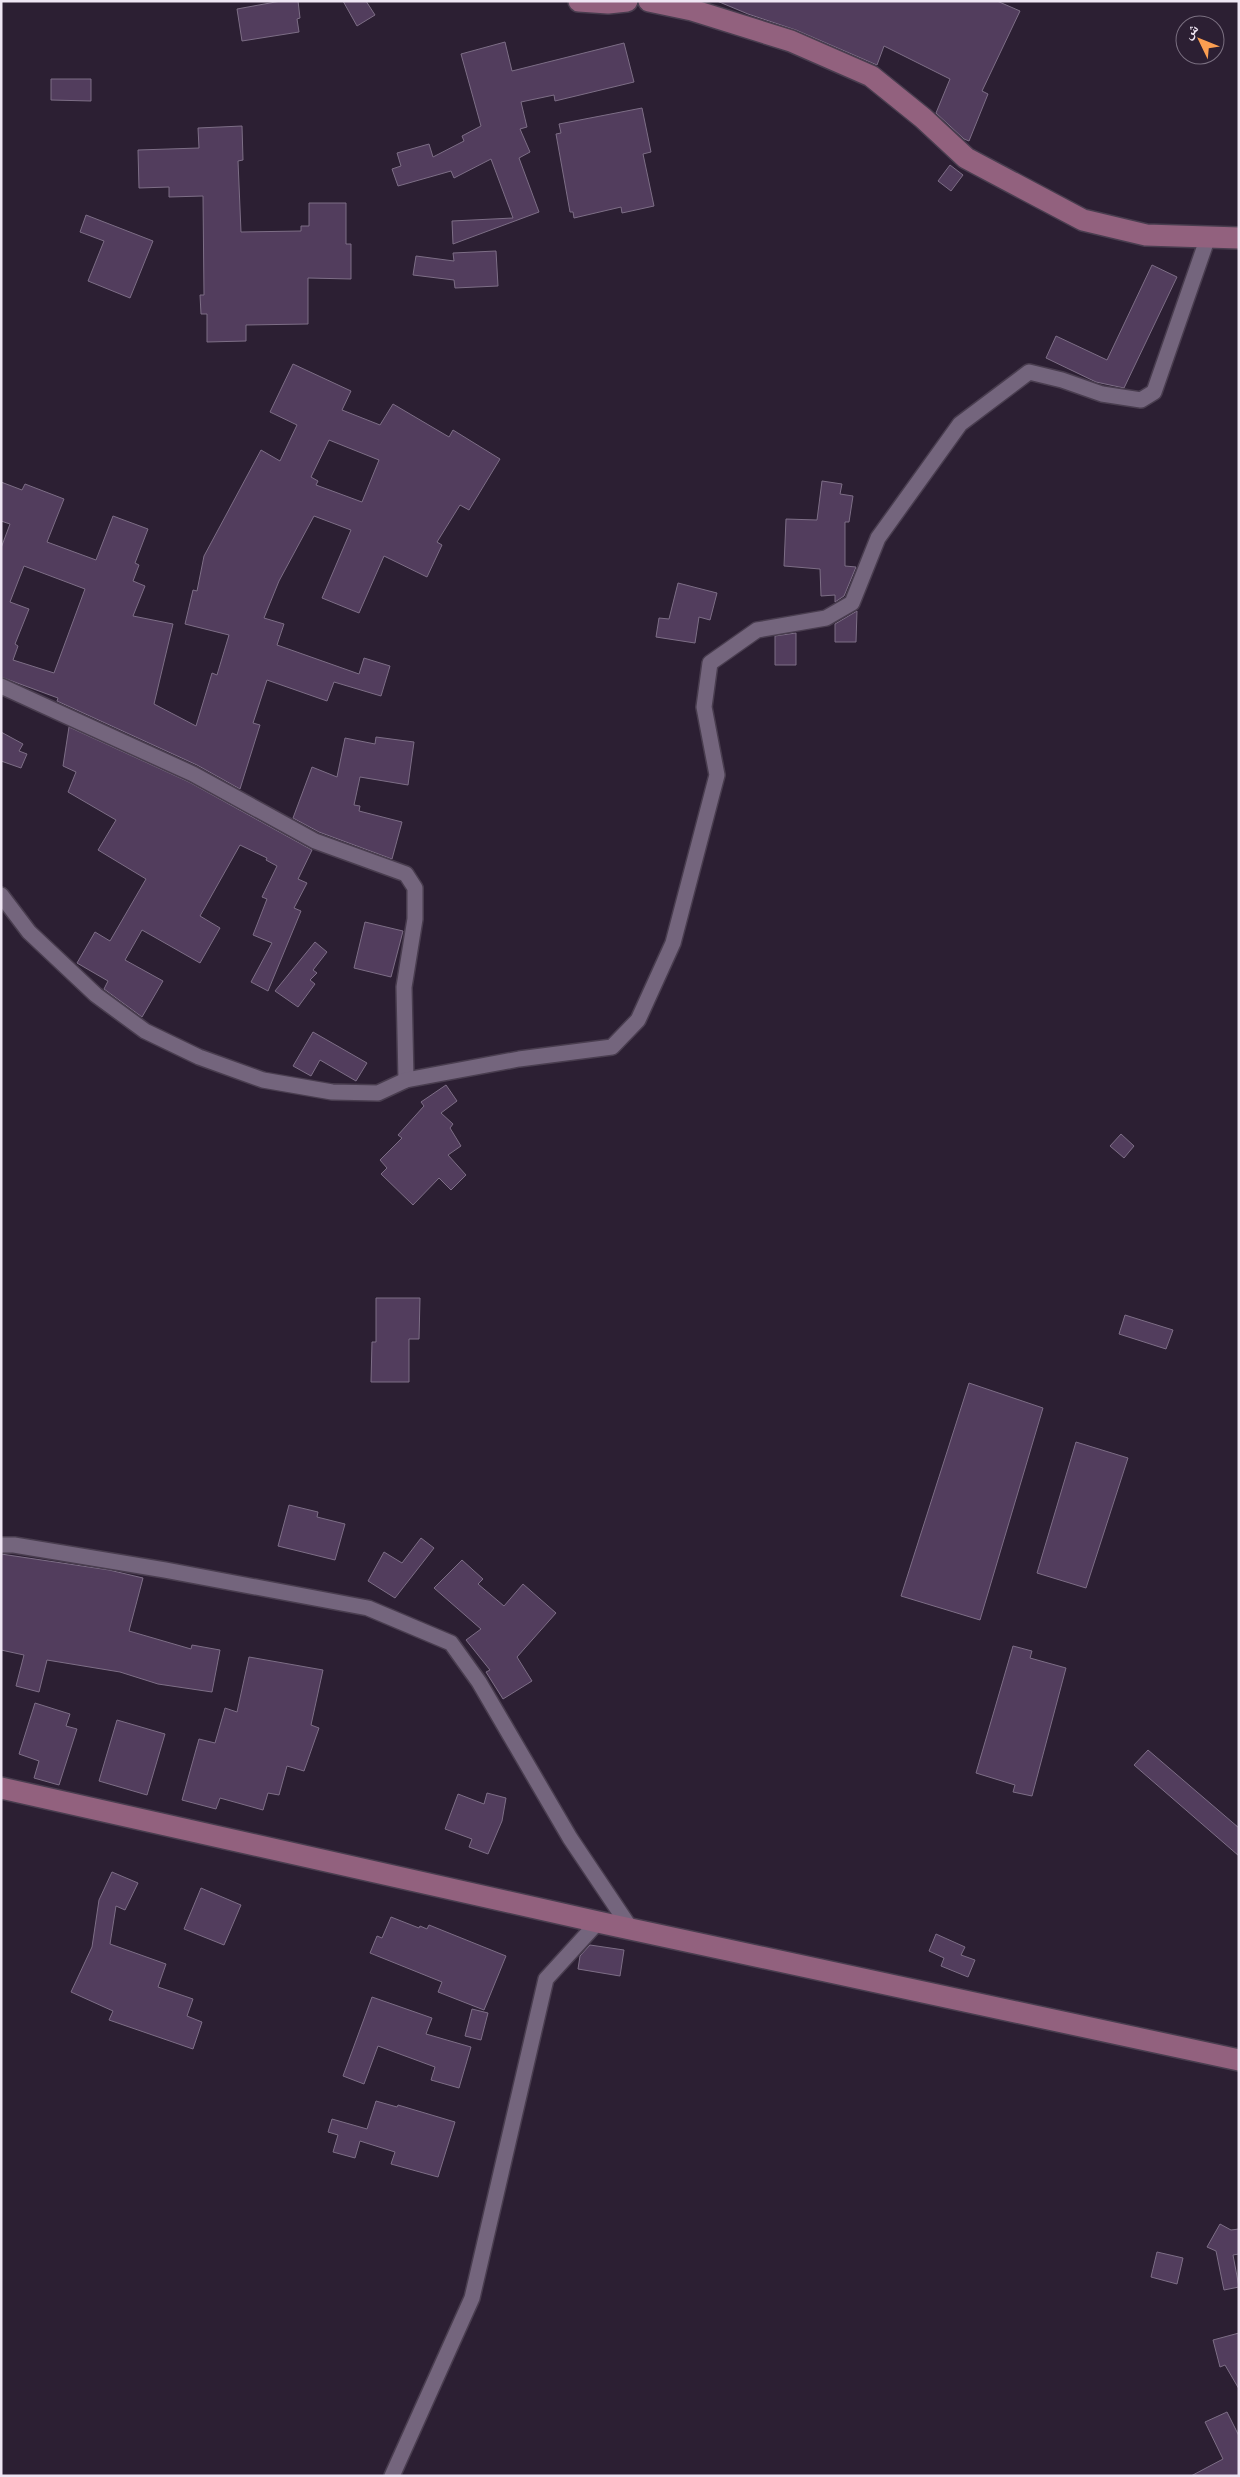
<svg xmlns="http://www.w3.org/2000/svg" width="1240" height="2477" font-family="Quicksand,'Noto Naskh Arabic',sans-serif">
<rect width="100%" height="100%" fill="#2c1f33"/>
<g fill="#523d5d" stroke="#7d6e86" fill-rule="evenodd">
<path d="M281 1H298L300 18 297 19 299 32 242 41 237 9Z"/>
<path d="M343 1H366L375 15 357 26Z"/>
<path d="M717 1H997L1020 11 982 91 988 94 969 141 964 139 936 113 950 79 884 46 877 65 796 30 748 14Z"/>
<path d="M505 42 512 71 624 43 634 82 555 101 554 95 521 102 527 127 520 129 530 152 519 158 539 212 453 244 452 221 513 218 491 159 454 178 451 171 398 186 392 169 401 166 397 153 429 144 433 157 464 141 462 136 481 126 461 54Z"/>
<path d="M51 79H91V101L51 100Z"/>
<path d="M642 108 651 152 643 154 654 206 622 213 621 207 574 218 573 212H570L556 134 561 133 559 124Z"/>
<path d="M242 126 243 160 238 161 241 232 301 231V226H309V203H346V244H351V279L308 278V324L246 325V341L207 342V314H201L200 295H204L203 196 169 197V187L139 188 138 150 199 148 198 128Z"/>
<path d="M950 165 963 175 951 191 938 181Z"/>
<path d="M86 215 153 241 130 298 88 281 104 241 80 232Z"/>
<path d="M496 251 498 286 455 288 454 280 413 275 416 256 454 261 453 253Z"/>
<path d="M1152 265 1177 277 1124 388 1096 382 1046 358 1056 336 1107 360Z"/>
<path d="M293 364 351 391 342 410 380 425 393 404 449 437 453 430 500 459 469 510 460 505 437 542 442 545 427 577 384 556 359 613 322 598 351 530 314 516 279 581 264 618 284 624 277 645 359 674 364 658 390 666 381 696 334 682 327 701 267 680 253 723 260 725 240 789 197 765 57 701 58 698 1 677V548L10 524 1 521V482L22 490 25 484 64 499 47 542 96 560 113 516 148 529 135 563 139 565 133 581 145 586 133 616 173 624 154 704 196 726 212 673 217 675 229 635 185 624 193 590 197 591 204 556 261 450 280 461 297 425 270 412ZM329 440 379 460 362 502 316 485 318 481 311 477ZM24 566 85 589 54 673 13 660 18 646 15 644 29 609 10 602Z"/>
<path d="M822 481 842 484 840 494 853 496 849 522H845V566L856 567 844 596 835 602V595L821 596 820 569 784 566 786 519 817 520Z"/>
<path d="M678 583 717 593 710 620 699 617 695 643 656 637 659 618 669 619Z"/>
<path d="M857 611 856 642H835V624Z"/>
<path d="M796 633V665H775V636Z"/>
<path d="M69 727 189 782 312 850 298 879 307 883 294 908 301 911 268 991 251 982 272 943 253 935 267 899 262 897 277 866 266 860 267 858 240 845 200 916 220 928 200 963 142 930 125 960 163 981 142 1017 104 989 108 981 77 963 95 932 110 941 146 879 98 850 116 820 68 792 76 772 63 766Z"/>
<path d="M1 732 23 744 19 751 27 754 21 768 1 761Z"/>
<path d="M376 737 414 742 408 785 360 777 354 805 360 806 359 811 402 822 392 859 319 832 293 818 312 767 337 777 345 738 375 744Z"/>
<path d="M365 922 403 931 391 977 354 968Z"/>
<path d="M315 942 327 952 313 970 317 973 310 980 315 984 298 1007 275 991Z"/>
<path d="M313 1032 367 1063 356 1081 320 1060 311 1076 293 1066Z"/>
<path d="M446 1085 457 1101 441 1113 453 1124 450 1128 461 1146 448 1155 466 1175 451 1190 439 1178 413 1205 381 1174 387 1168 380 1160 402 1138 398 1135 424 1106 421 1102Z"/>
<path d="M1121 1134 1134 1146 1124 1158 1110 1146Z"/>
<path d="M376 1298H420L419 1339H409V1382H371L372 1342H376Z"/>
<path d="M1125 1315 1173 1330 1166 1349 1119 1334Z"/>
<path d="M969 1383 1043 1408 980 1620 901 1596Z"/>
<path d="M1076 1442 1128 1458 1086 1588 1037 1573Z"/>
<path d="M289 1505 318 1512 317 1517 345 1524 335 1560 278 1546Z"/>
<path d="M421 1538 434 1548 395 1598 368 1581 384 1552 402 1563Z"/>
<path d="M1 1554 109 1570 143 1578 129 1631 191 1649 192 1645 220 1650 212 1692 158 1684 120 1672 47 1660 39 1692 16 1686 24 1655 1 1650Z"/>
<path d="M462 1560 483 1579 478 1584 504 1606 523 1584 556 1613 517 1657 532 1681 503 1699 486 1672 490 1670 466 1640 481 1629 434 1588Z"/>
<path d="M1013 1646 1032 1651 1030 1658 1066 1668 1032 1796 1013 1792 1015 1785 976 1773Z"/>
<path d="M249 1657 323 1670 311 1725 319 1728 304 1771 287 1766 279 1795 268 1793 263 1810 220 1798 216 1809 182 1800 199 1739 215 1743 225 1708 237 1712Z"/>
<path d="M35 1703 70 1714 66 1726 77 1729 59 1785 34 1778 39 1761 19 1754Z"/>
<path d="M117 1720 165 1734 147 1795 99 1781Z"/>
<path d="M1148 1750 1239 1828V1856L1134 1765Z"/>
<path d="M487 1793 506 1798 502 1821 488 1854 469 1847 472 1839 445 1829 458 1794 484 1804Z"/>
<path d="M112 1872 138 1883 125 1910 116 1906 110 1944 166 1964 158 1987 193 1999 187 2016 202 2022 193 2049 109 2020 113 2011 71 1992 92 1947 99 1900Z"/>
<path d="M201 1888 241 1905 224 1945 184 1929Z"/>
<path d="M391 1917 419 1928 420 1926 427 1929 429 1925 506 1956 484 2010 438 1992 442 1982 370 1953 377 1936 382 1938Z"/>
<path d="M936 1934 965 1947 961 1955 975 1960 968 1977 941 1966 944 1958 929 1951Z"/>
<path d="M590 1945 624 1950 620 1976 578 1969 580 1956Z"/>
<path d="M372 1997 432 2018 426 2034 471 2047 459 2088 431 2080 435 2067 378 2046 364 2084 343 2076Z"/>
<path d="M472 2009 488 2013 481 2040 465 2036Z"/>
<path d="M376 2101 397 2107 398 2105 455 2122 438 2177 391 2164 395 2152 360 2141 355 2158 333 2152 338 2135 328 2132 332 2119 367 2129Z"/>
<path d="M1220 2224 1231 2230 1239 2229V2254L1233 2255 1239 2287 1224 2290 1216 2251 1207 2247Z"/>
<path d="M1157 2252 1183 2258 1177 2284 1151 2277Z"/>
<path d="M1239 2333V2389L1225 2365 1220 2367 1213 2340Z"/>
<path d="M1227 2412 1239 2436V2476H1191L1223 2459 1205 2422Z"/>
</g>
<g fill="none" stroke-linecap="round" stroke-linejoin="round">
<g stroke="#493d4f" stroke-width="18">
<g id="street">
<path d="M1 686 193 774 315 841 406 874 415 888V919L404 987 406 1080"/>
<path d="M1 895 29 932 96 995 145 1031 199 1057 263 1080 332 1092 378 1093 406 1080 519 1059 612 1047 638 1020 673 943 717 775 704 707 710 663 757 630 826 618 852 603 878 538 960 424 1029 372 1062 380 1102 394 1141 400 1154 392 1208 237"/>
<path d="M1 1545H14L165 1570 368 1608 451 1643 479 1682 570 1838 631 1929"/>
<path d="M392 2476 472 2298 546 1979 598 1922"/>
</g>
</g>
<g stroke="#493d4f" stroke-width="24">
<g id="secondary">
<path d="M579 1 608 3 627 1"/>
<path d="M649 1 692 10 791 41 871 76 923 118 966 158 1083 220 1146 235 1239 238"/>
<path d="M1 1788 598 1922 1239 2060"/>
</g>
</g>
<use href="#street" stroke="#74657d" stroke-width="15"/>
<use href="#secondary" stroke="#92617e" stroke-width="21"/>
</g>
<rect width="1240" height="2477" fill="none" stroke="#efe6f4" stroke-width="5"/>
<g transform="translate(1200 40) rotate(313)"><circle r="24" fill="#2c1f33" stroke="#7a6f80"/>
<path d="M0-4L9 19L0 12L-9 19Z" fill="#fb9e51"/>
<text y="-8" font-size="14" font-weight="bold" text-anchor="middle" fill="#efe6f4">ش</text>
</g>
</svg>
